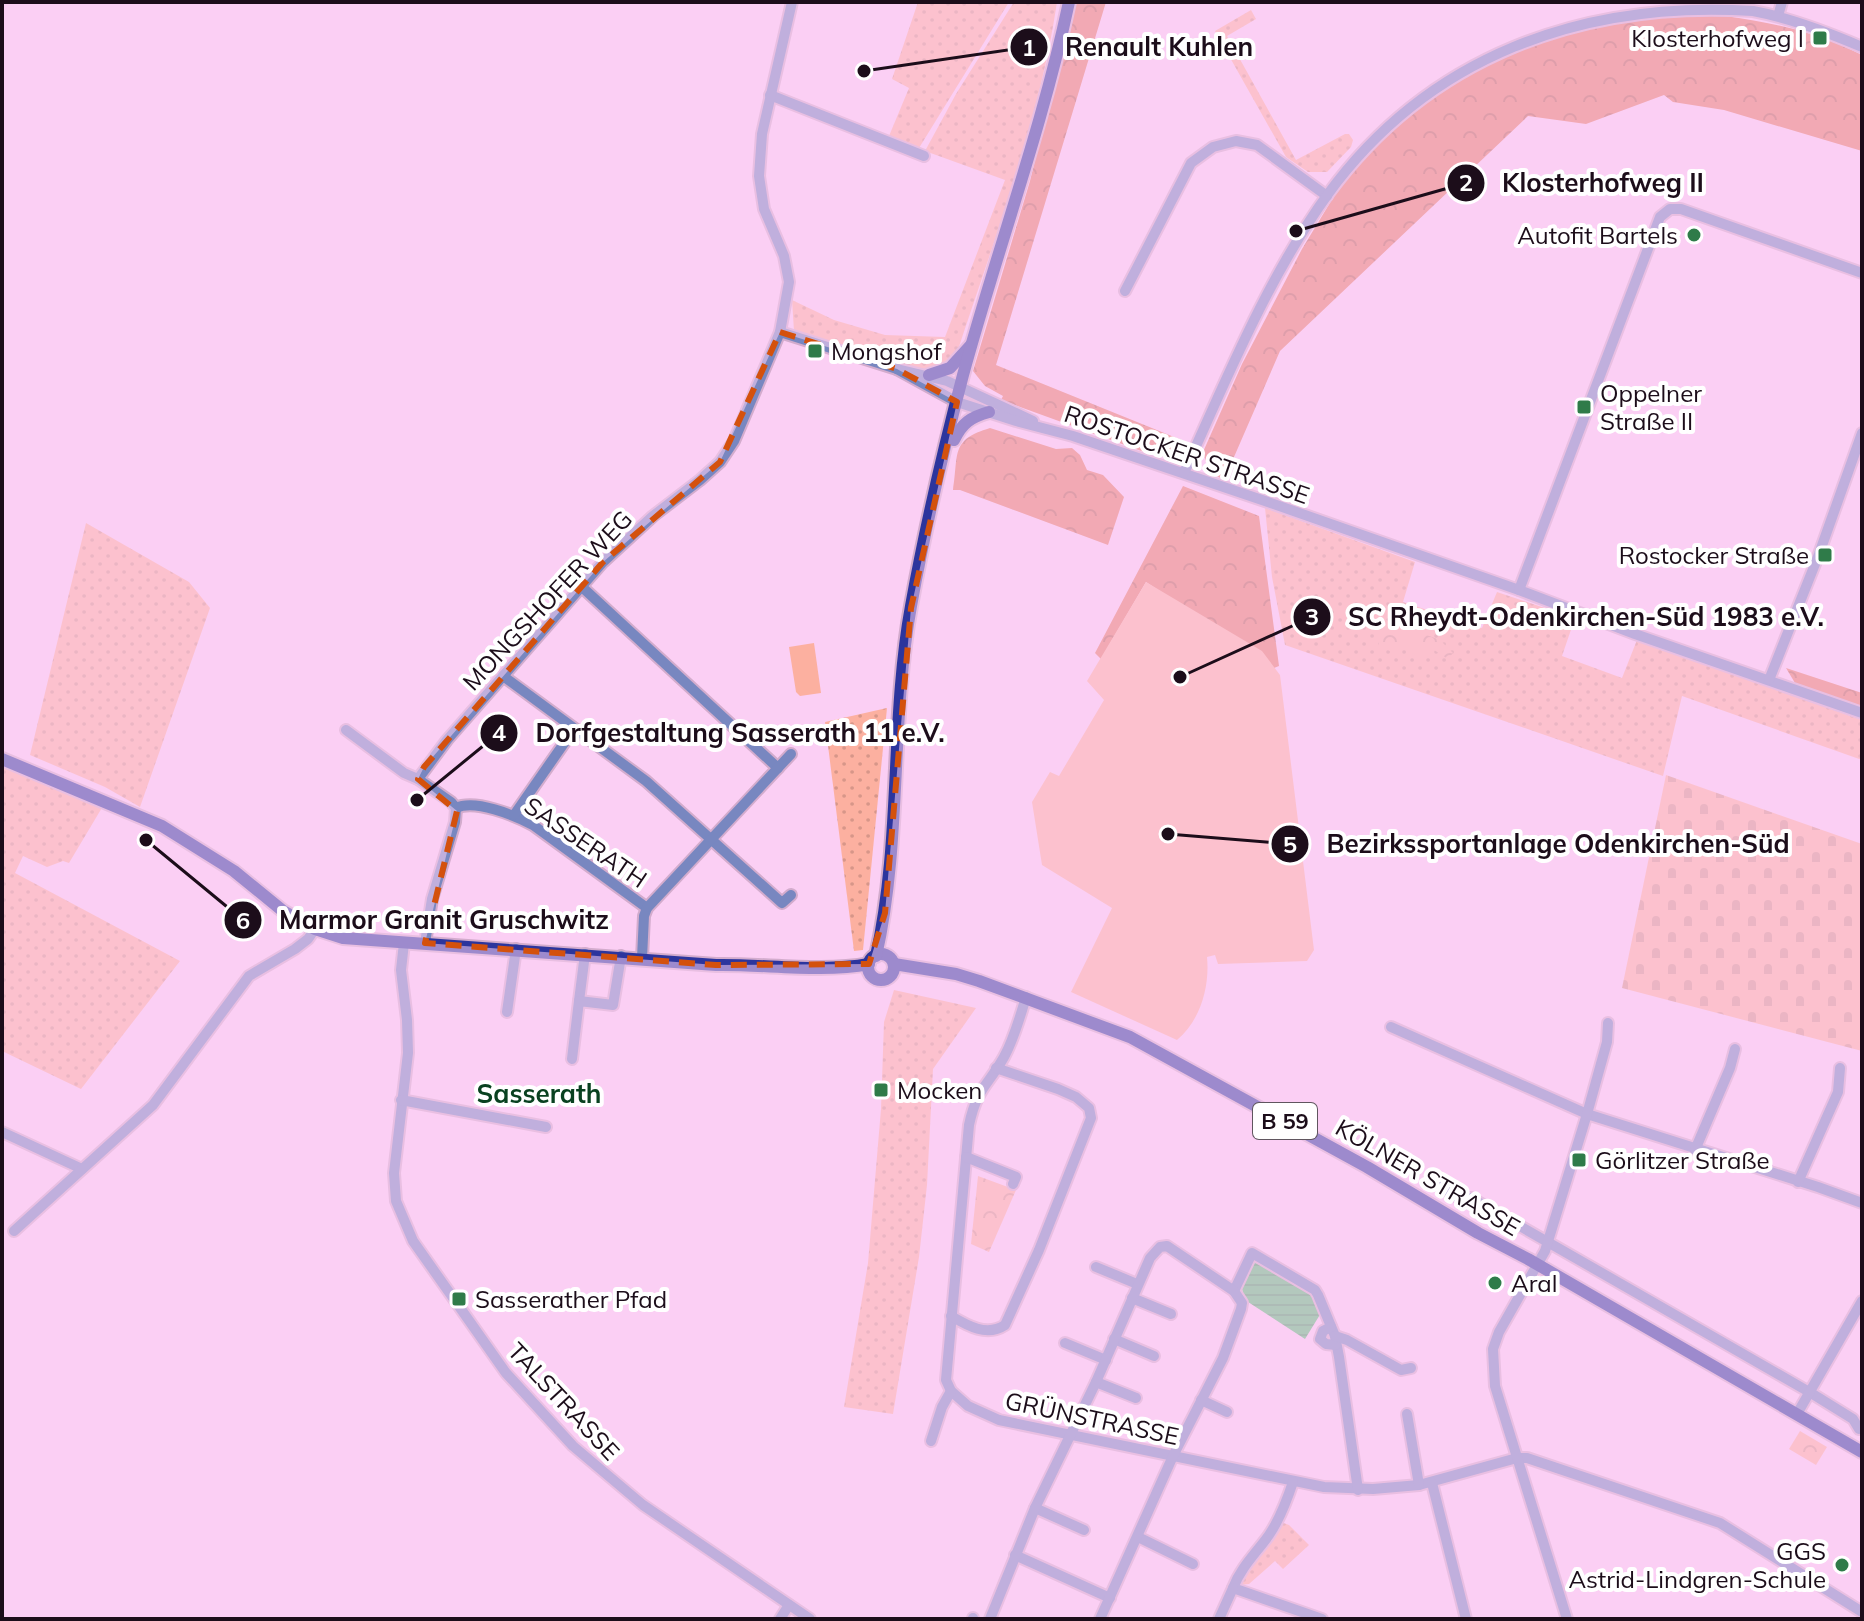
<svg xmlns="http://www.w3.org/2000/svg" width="1864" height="1621" font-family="Mulish,sans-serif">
<defs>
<pattern id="grass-dots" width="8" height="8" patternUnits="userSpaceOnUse" patternTransform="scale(2)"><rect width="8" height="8" fill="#fcb0a0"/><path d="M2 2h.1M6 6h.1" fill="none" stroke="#d79689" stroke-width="1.8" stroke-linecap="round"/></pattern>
<pattern id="forest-crowns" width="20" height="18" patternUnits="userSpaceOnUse" patternTransform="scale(2)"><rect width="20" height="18" fill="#e67b66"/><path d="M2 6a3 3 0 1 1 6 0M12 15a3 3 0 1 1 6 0" fill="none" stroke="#ba6353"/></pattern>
<pattern id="cemetery-stones" width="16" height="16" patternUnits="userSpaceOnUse" patternTransform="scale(2)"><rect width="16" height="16" fill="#fcb0a0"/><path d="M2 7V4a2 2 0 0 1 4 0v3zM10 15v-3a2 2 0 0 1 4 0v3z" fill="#d79689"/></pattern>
<pattern id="park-crowns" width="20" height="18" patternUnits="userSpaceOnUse" patternTransform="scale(2)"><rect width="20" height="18" fill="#fcb0a0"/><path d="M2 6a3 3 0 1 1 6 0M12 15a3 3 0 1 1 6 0" fill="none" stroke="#d79689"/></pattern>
<pattern id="water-rules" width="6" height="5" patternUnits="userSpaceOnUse" patternTransform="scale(2)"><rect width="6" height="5" fill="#5bbe7b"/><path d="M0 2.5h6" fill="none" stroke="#4fa26a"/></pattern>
</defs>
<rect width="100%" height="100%" fill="#fbcff4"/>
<g fill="url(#grass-dots)">
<path d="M918 2H1009L919 148 889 136 909 88 892 79Z"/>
<path d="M1014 2H1057C1039 124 993 242 955 359L927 372 794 331 792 300 834 320 885 335 945 337 1005 180 925 151 956 94Z"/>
<path d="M1251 10 1256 19 1227 36 1296 160 1345 134H1349L1353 140 1351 147 1327 172H1308L1286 157 1215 31Z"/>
<path d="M1265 508 1415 562 1403 602 1482 628 1497 592 1575 618 1562 656 1622 678 1637 640 1862 720V760L1682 696 1663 776 1285 645 1272 577Z"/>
<path d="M86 523 189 582 210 608 140 807 105 787 30 755Z"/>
<path d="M887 708 863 950 854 951 825 722Z"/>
<path d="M2 767 103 806 69 863 63 861 47 867 23 856 15 873 180 961 81 1089 2 1051Z"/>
<path d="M894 990 976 1008 933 1069 927 1185 919 1257 893 1414 844 1407 868 1263 881 1109 884 1022Z"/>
<path d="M1281 1522 1289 1525 1309 1545 1283 1569 1275 1561 1249 1584 1240 1585Z"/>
</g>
<g fill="url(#forest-crowns)">
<path d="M1073 2H1106L996 365 1184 441 1179 451 1170 452 1148 444 1144 452 1009 403 1001 400 1003 396 985 386 973 371 1030 181Z"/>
<path d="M1672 10C1739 17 1802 24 1862 55V151L1724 110 1673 102 1664 95 1586 124 1528 116 1280 351 1224 480 1209 472 1203 452 1242 364 1302 249 1362 150 1431 86 1516 40 1593 17Z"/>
<path d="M990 428 1056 449 1072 448 1080 455 1087 470 1103 475 1124 497 1108 545 960 490H953C959 453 950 440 990 428Z"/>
<path d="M1183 486 1259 516 1279 666 1274 668 1146 582 1101 659 1095 653Z"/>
<path d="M1786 668 1862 693V708L1795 683Z"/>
</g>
<path fill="url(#cemetery-stones)" d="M1666 775 1862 844V1051L1622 988Z"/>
<g fill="url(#park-crowns)">
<path d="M1386 620 1440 640 1453 653 1448 659 1431 648 1420 657 1403 648 1393 652 1378 646Z"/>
<path d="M978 1176 1016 1190 989 1252 971 1244Z"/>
<path d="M1800 1431 1827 1447 1816 1465 1789 1449Z"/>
</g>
<g fill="#fcb0a0">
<path d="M1146 582 1262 651 1280 675 1314 950 1307 961 1218 964 1215 955 1207 957C1210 987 1200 1021 1177 1040L1071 992 1112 908 1042 865 1032 802 1050 772 1059 776 1104 700 1087 681Z"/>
<path d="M814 643 821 693 800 696 796 692 789 647Z"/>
</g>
<path fill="url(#water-rules)" d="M1257 1261 1310 1289 1321 1313 1305 1339 1245 1300 1241 1285 1251 1262Z"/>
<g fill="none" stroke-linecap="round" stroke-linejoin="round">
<g stroke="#d3accd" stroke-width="14">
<g id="minor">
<path d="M1778 16 1782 2"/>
<path d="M770 95 924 156"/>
<path d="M1125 291 1191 163 1213 147 1236 141 1257 145 1327 196"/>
<path d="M780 332 897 369 947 381 1033 421"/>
<path d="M897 369 957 402 1016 421 1073 436 1265 501 1519 590 1635 634 1862 713"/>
<path d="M1184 473C1226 380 1268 277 1328 194 1428 57 1581 0 1753 11 1791 18 1827 32 1862 47"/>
<path d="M582 587 778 768"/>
<path d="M1519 590 1660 217 1670 209H1681L1862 273"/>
<path d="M503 676 646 781 782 903 791 895"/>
<path d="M1769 680 1819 554 1862 433"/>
<path d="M346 730 404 773 418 779 451 802 456 808 455 822 432 899 425 943"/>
<path d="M418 779 447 740 603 562 653 516 700 480 720 462 734 441 780 332 789 282 784 256 764 209 759 176 762 134 792 2"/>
<path d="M456 808C475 799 514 815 533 825L647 908"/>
<path d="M514 815 574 729"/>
<path d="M404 943 401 970 407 1020 408 1053 394 1173 396 1201 413 1241 506 1373 573 1446 643 1505 810 1619"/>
<path d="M642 958 644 916 647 908 791 754"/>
<path d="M1026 997C1020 1017 1014 1039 1004 1057 987 1087 977 1088 969 1125L946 1380 951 1391 968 1406 999 1420 1324 1487 1373 1489 1419 1485 1517 1458H1527L1720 1523 1862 1612"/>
<path d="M579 1001 585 954"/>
<path d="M507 1012 516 949"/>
<path d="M1391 1027 1587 1114 1818 1187 1862 1203"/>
<path d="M572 1059 579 1001 613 1005 621 956"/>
<path d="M401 1100 546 1127"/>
<path d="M2 1132 82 1169"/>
<path d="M1695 1150 1730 1068 1735 1049"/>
<path d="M966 1157 1016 1177 1013 1184"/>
<path d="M1798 1182 1838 1092 1840 1068"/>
<path d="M1440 1186 1459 1198H1471L1811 1393 1853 1419 1859 1429"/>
<path d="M14 1231 153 1105 249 976 295 949 308 939 315 929"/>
<path d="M1096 1267 1137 1284"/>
<path d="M1234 1291 1252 1253 1315 1290 1318 1295 1335 1336 1339 1357 1358 1490"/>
<path d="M1132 1298 1171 1314"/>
<path d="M951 1316C968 1326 987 1337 1005 1325L1039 1250 1091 1118 1089 1108 1076 1097 1058 1089 996 1068"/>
<path d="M1331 1327 1323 1331 1320 1339 1326 1344 1336 1345"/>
<path d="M1335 1336 1347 1340 1401 1370 1411 1368"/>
<path d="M1114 1339 1154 1356"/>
<path d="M1065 1343 1106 1360"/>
<path d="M1096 1382 1136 1398"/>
<path d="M1201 1400 1227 1412"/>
<path d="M1407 1414 1419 1485"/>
<path d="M1797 1414 1862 1301"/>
<path d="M931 1441 942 1407 951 1391"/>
<path d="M1293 1482C1287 1500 1280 1519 1269 1535 1257 1552 1241 1567 1233 1588L1322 1619"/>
<path d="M1432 1483 1466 1619"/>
<path d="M1035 1508 1084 1530"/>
<path d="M1138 1537 1193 1564"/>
<path d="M1015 1555 1110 1598"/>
<path d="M780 1619 789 1605"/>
<path d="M973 1619V1618"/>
<path d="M990 1619 1035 1508 1096 1382 1150 1258 1160 1247 1167 1246 1234 1291 1242 1303 1241 1309 1223 1358 1173 1456 1100 1619"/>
<path d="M1219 1619 1233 1588"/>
<path d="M1567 1619 1495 1386 1493 1349 1499 1332 1545 1251 1587 1114 1607 1042 1608 1023"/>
</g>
</g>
<g stroke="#d3accd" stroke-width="16">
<g id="major">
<path d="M929 375 950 368 971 345"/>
<path d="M954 440C962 423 971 417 989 412"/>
<path d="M2 759 162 826 234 871 283 911 315 929 343 938 716 965C765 964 821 973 869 964"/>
<circle cx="881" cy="967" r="13"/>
<path d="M876 956C902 841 890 721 911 606 925 529 943 451 963 375 997 250 1042 129 1069 2"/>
<path d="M894 964 956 974 979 981 1130 1037 1367 1167 1478 1233 1528 1259 1862 1452"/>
</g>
</g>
<use href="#minor" stroke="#7887c0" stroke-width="10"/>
<use href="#major" stroke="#2c359d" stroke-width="12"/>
</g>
<path d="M0 0H1864V1621H0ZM780 332 897 369 957 402 911 608 885 913 869 964 716 965 425 943 457 811 418 779 424 767 603 562 720 462Z" fill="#fbcff4" fill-opacity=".55" fill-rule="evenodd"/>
<path fill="none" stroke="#d4510d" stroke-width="6" stroke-dasharray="16 10" stroke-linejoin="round" d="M780 332 897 369 957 402 911 608 885 913 869 964 716 965 425 943 457 811 418 779 424 767 603 562 720 462Z"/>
<g fill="#2f7b49" stroke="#fff" stroke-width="3">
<rect x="1812" y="30" width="16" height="16" rx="4"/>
<circle cx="1694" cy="235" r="8"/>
<rect x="807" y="343" width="16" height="16" rx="4"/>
<rect x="1576" y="399" width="16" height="16" rx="4"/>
<rect x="1817" y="547" width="16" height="16" rx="4"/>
<rect x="873" y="1082" width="16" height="16" rx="4"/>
<rect x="1571" y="1152" width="16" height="16" rx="4"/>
<circle cx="1495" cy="1283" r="8"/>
<rect x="451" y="1291" width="16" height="16" rx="4"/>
<circle cx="1842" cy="1565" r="8"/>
</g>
<g text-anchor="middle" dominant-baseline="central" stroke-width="8" stroke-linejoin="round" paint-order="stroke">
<rect fill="#fff" stroke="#60565f" stroke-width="2" x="1253" y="1103" width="64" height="36" rx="6"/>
<g font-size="22" font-weight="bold" fill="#1c0d1a">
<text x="1285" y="1121">B 59</text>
</g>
<g font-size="24" fill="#1c0d1a" stroke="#fff" text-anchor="start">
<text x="1804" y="38" text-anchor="end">Klosterhofweg I</text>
<text x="1678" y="235" text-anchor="end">Autofit Bartels</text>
<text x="831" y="351">Mongshof</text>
<text x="1600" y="393">Oppelner<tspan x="1600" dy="28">Straße II</tspan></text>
<text x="1809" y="555" text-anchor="end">Rostocker Straße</text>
<text x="897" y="1090">Mocken</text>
<text x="1595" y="1160">Görlitzer Straße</text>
<text x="1511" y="1283">Aral</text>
<text x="475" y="1299">Sasserather Pfad</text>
<text x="1826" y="1551" text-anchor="end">GGS<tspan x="1826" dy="28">Astrid-Lindgren-Schule</tspan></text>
</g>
<g font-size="24" fill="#1c0d1a" stroke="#fff">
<text transform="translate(1187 454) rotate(19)">ROSTOCKER STRASSE</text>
<text transform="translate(547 600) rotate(-47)">MONGSHOFER WEG</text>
<text transform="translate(586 842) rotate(34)">SASSERATH</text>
<text transform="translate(1428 1177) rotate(30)">KÖLNER STRASSE</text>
<text transform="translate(564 1401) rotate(47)">TALSTRASSE</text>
<text transform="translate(1092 1418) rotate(12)">GRÜNSTRASSE</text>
</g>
<g font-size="26" font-weight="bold" fill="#094120" stroke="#fff">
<text x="539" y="1093">Sasserath</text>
</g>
</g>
<path fill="none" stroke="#1c0d1a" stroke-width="3" d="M864 71L1029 47M1296 231L1466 183M1180 677L1312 617M417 800L499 733M1168 834L1290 844M146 840L243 920"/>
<g fill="#1c0d1a" stroke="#fff" stroke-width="3">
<circle cx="864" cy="71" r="8"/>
<circle cx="1296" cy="231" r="8"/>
<circle cx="1180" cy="677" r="8"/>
<circle cx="417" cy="800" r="8"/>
<circle cx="1168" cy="834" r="8"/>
<circle cx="146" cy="840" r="8"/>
<circle cx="1029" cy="47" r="20"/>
<circle cx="1466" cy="183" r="20"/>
<circle cx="1312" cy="617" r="20"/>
<circle cx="499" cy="733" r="20"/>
<circle cx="1290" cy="844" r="20"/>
<circle cx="243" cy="920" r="20"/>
</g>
<g font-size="24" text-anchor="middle" font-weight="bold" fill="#fff">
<text x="1029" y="56">1</text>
<text x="1466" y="191">2</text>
<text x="1312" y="625">3</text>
<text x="499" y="741">4</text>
<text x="1290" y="853">5</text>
<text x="243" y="929">6</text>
</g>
<g font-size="26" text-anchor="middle" font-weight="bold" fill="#1c0d1a" stroke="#fff" stroke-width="8" stroke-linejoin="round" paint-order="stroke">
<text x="1159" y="56">Renault Kuhlen</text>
<text x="1603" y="192">Klosterhofweg II</text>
<text x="1586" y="626">SC Rheydt-Odenkirchen-Süd 1983 e.V.</text>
<text x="740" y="742">Dorfgestaltung Sasserath 11 e.V.</text>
<text x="1558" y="853">Bezirkssportanlage Odenkirchen-Süd</text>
<text x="444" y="929">Marmor Granit Gruschwitz</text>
</g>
<rect width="1864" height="1621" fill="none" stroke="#1c0d1a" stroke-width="8"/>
</svg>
